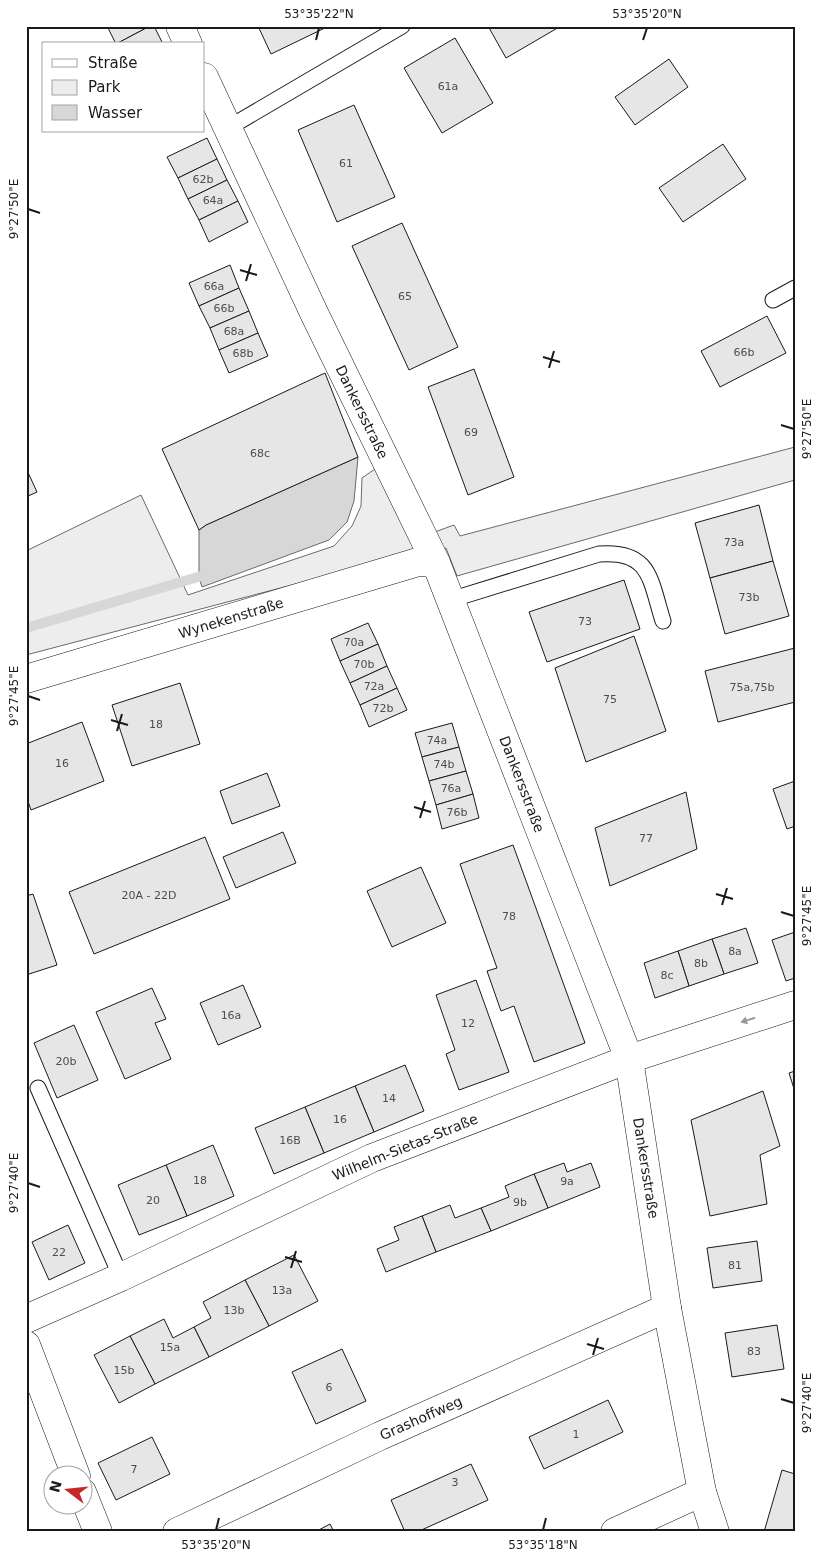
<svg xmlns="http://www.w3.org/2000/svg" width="821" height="1558" font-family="'DejaVu Sans',sans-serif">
<rect width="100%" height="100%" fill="#fff"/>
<path fill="#ededed" stroke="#6a6a6a" d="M795 447V480L457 576 446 548 383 561 26 655V551L141 495 188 595 334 546 352 526 361 506 362 478 375 469 410 541 454 525 460 536Z"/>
<path fill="#d7d7d7" stroke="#6a6a6a" d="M358 457 354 501 347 522 329 540 202 587 199 578V530L206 525Z"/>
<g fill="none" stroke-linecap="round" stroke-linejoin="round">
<path stroke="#d7d7d7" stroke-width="10" d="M26 628 208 574"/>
</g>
<g fill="#e6e6e6" stroke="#1a1a1a">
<path d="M107 26H150L116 44Z"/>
<path d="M150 26H154L163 44H116Z"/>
<path d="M258 26H329L271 54Z"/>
<path d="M488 26H561L506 58Z"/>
<path d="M455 38 493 103 442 133 404 68Z"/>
<path d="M669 59 688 87 635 125 615 97Z"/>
<path d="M354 105 395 197 337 222 298 130Z"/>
<path d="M207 138 217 159 178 178 167 157Z"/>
<path d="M723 144 746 179 683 222 659 188Z"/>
<path d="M217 159 227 180 188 199 178 178Z"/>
<path d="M227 180 238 201 199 220 188 199Z"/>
<path d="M238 201 248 222 209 242 199 220Z"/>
<path d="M402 223 458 347 409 370 352 246Z"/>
<path d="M230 265 239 288 199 306 189 283Z"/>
<path d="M239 288 249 311 210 328 199 306Z"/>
<path d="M249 311 258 333 219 350 210 328Z"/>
<path d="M767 316 786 353 720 387 701 351Z"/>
<path d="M258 333 268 356 229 373 219 350Z"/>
<path d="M474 369 514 477 468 495 428 387Z"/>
<path d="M325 373 358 457 206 525 199 530 162 449Z"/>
<path d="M26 468 37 492 26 497Z"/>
<path d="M759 505 773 561 710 578 695 523Z"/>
<path d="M773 561 789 616 725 634 710 578Z"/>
<path d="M624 580 640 629 547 662 529 612Z"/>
<path d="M368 623 378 644 340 661 331 639Z"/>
<path d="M634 636 666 731 586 762 555 668Z"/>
<path d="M378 644 387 666 350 683 340 661Z"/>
<path d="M795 648V702L718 722 705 671Z"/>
<path d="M387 666 397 688 360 705 350 683Z"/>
<path d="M180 683 200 744 132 766 112 705Z"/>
<path d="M397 688 407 710 369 727 360 705Z"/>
<path d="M82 722 104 781 31 810 26 796V744Z"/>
<path d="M452 723 459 747 422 757 415 733Z"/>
<path d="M459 747 466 771 429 781 422 757Z"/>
<path d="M466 771 473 794 436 805 429 781Z"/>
<path d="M267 773 280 806 232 824 220 791Z"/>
<path d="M795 781V826L787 829 773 789Z"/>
<path d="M686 792 697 849 610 886 595 828Z"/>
<path d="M473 794 479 818 442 829 436 805Z"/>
<path d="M283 832 296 863 236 888 223 857Z"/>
<path d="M205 837 230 899 94 954 69 892Z"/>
<path d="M513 845 585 1043 534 1062 514 1006 501 1011 487 971 497 968 460 864Z"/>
<path d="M421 867 446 923 392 947 367 891Z"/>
<path d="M33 894 57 965 26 975V896Z"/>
<path d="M746 928 758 963 724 974 712 939Z"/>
<path d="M795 932V978L786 981 772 940Z"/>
<path d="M712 939 724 974 689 986 678 951Z"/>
<path d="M678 951 689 986 655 998 644 963Z"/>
<path d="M476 980 509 1072 459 1090 446 1054 455 1050 436 995Z"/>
<path d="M243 985 261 1027 218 1045 200 1003Z"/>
<path d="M152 988 166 1019 155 1023 171 1059 125 1079 96 1012Z"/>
<path d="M74 1025 98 1080 57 1098 34 1043Z"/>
<path d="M405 1065 424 1111 374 1132 355 1086Z"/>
<path d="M795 1071V1092L789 1073Z"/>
<path d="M355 1086 374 1132 324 1153 305 1107Z"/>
<path d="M763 1091 780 1146 760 1155 767 1204 710 1216 691 1120Z"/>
<path d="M305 1107 324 1153 274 1174 255 1128Z"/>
<path d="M213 1145 234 1196 187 1216 166 1165Z"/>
<path d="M564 1163 567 1172 591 1163 600 1187 548 1208 534 1174Z"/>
<path d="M166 1165 187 1216 139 1235 118 1185Z"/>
<path d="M534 1174 548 1208 491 1231 481 1208 509 1197 505 1186Z"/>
<path d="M450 1205 455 1218 481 1208 491 1231 436 1252 422 1216Z"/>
<path d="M422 1216 436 1252 386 1272 377 1249 399 1240 394 1227Z"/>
<path d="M68 1225 85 1263 49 1280 32 1242Z"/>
<path d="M757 1241 762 1281 713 1288 707 1248Z"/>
<path d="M294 1255 318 1301 269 1326 245 1280Z"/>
<path d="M245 1280 269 1326 209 1357 194 1327 211 1318 203 1302Z"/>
<path d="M164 1319 173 1338 194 1327 209 1357 155 1384 130 1336Z"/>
<path d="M777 1325 784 1369 732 1377 725 1333Z"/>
<path d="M130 1336 155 1384 119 1403 94 1355Z"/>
<path d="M342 1349 366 1401 316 1424 292 1372Z"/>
<path d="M608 1400 623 1432 544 1469 529 1437Z"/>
<path d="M152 1437 170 1474 116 1500 98 1463Z"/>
<path d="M471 1464 488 1500 417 1532H405L391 1500Z"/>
<path d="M782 1470 795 1474V1532H764Z"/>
<path d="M330 1524 334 1532H315Z"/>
</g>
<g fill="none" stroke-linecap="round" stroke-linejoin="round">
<g stroke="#1a1a1a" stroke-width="17">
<g id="service">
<path d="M228 128 402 26"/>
<path d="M773 300 795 288"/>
<path d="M450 600 599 554C651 550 650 580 663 621"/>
<path d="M38 1088 121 1277"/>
</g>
</g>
<g stroke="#1a1a1a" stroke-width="29">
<g id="minor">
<path d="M180 26 188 44"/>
<path d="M204 77 314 313 436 563 629 1059 667 1308 702 1492 715 1532"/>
<path d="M26 679 418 562 436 563"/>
<path d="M26 1319 121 1277 372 1158 629 1059 795 1005"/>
<path d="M26 1345 76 1476"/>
<path d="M82 1492 98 1532"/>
<path d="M177 1532 380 1436 667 1308"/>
<path d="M615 1532 702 1492"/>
</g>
</g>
<use href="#service" stroke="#fff" stroke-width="15"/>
<use href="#minor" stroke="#fff" stroke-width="28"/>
</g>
<defs><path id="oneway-solid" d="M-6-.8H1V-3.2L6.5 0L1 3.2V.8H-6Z" transform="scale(1.25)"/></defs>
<use fill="#989898" href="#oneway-solid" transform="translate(748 1020) rotate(162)"/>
<path fill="none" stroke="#1a1a1a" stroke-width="2" d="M316 40 319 28M643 40 647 28M28 209 40 213M240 270 257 275M246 281 251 264M543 357 560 362M549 368 554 351M781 425 794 429M28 696 40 700M111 720 128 725M117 731 122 714M414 807 431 812M420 818 425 801M716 894 733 899M722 905 727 888M781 912 794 916M28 1183 40 1187M285 1257 302 1262M291 1268 296 1251M587 1344 604 1349M593 1355 598 1338M781 1399 794 1403M216 1530 219 1518M543 1530 546 1518"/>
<g text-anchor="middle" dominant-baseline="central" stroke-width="4" stroke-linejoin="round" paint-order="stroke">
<g font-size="11" fill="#4d4d4d">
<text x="448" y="86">61a</text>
<text x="346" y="163">61</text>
<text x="203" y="179">62b</text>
<text x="213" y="200">64a</text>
<text x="214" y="286">66a</text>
<text x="405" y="296">65</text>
<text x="224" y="308">66b</text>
<text x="234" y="331">68a</text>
<text x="744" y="352">66b</text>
<text x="243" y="353">68b</text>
<text x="471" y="432">69</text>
<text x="260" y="453">68c</text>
<text x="734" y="542">73a</text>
<text x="749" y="597">73b</text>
<text x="585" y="621">73</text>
<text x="354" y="642">70a</text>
<text x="364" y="664">70b</text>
<text x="374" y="686">72a</text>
<text x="752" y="687">75a,75b</text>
<text x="610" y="699">75</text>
<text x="383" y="708">72b</text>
<text x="156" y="724">18</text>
<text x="437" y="740">74a</text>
<text x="62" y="763">16</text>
<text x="444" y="764">74b</text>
<text x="451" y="788">76a</text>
<text x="457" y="812">76b</text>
<text x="646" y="838">77</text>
<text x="149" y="895">20A - 22D</text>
<text x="509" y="916">78</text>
<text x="735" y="951">8a</text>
<text x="701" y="963">8b</text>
<text x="667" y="975">8c</text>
<text x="231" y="1015">16a</text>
<text x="468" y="1023">12</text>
<text x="66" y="1061">20b</text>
<text x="389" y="1098">14</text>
<text x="340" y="1119">16</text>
<text x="290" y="1140">16B</text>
<text x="200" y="1180">18</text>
<text x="567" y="1181">9a</text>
<text x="153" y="1200">20</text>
<text x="520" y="1202">9b</text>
<text x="59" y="1252">22</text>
<text x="735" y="1265">81</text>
<text x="282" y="1290">13a</text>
<text x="234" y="1310">13b</text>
<text x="170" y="1347">15a</text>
<text x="754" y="1351">83</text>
<text x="124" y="1370">15b</text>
<text x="329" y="1387">6</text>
<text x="576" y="1434">1</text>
<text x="134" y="1469">7</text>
<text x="455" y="1482">3</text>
</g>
<g font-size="14" fill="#1a1a1a" stroke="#fff">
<text transform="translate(362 412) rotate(64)">Dankersstraße</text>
<text transform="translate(231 618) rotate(-17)">Wynekenstraße</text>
<text transform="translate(522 784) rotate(69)">Dankersstraße</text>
<text transform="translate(405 1147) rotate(-22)">Wilhelm-Sietas-Straße</text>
<text transform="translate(646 1168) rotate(81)">Dankersstraße</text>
<text transform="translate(421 1418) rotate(-24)">Grashoffweg</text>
</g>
</g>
<rect width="821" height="1558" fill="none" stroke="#ffffff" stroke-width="55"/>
<rect x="42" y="42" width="162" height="90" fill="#ffffff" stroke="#a3a3a3"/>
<rect x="52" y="59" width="25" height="8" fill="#ffffff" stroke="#a3a3a3"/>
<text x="88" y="68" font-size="15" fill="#1a1a1a">Straße</text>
<rect x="52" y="80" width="25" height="15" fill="#ededed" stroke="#a3a3a3"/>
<text x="88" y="92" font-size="15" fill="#1a1a1a">Park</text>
<rect x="52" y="105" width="25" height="15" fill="#d7d7d7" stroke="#a3a3a3"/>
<text x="88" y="118" font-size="15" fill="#1a1a1a">Wasser</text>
<g transform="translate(68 1490) rotate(286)"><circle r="24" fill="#ffffff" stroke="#a3a3a3"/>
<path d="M0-4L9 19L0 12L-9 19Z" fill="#c62828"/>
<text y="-8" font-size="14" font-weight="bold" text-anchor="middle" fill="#1a1a1a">N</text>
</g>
<rect x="28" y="28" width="766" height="1502" fill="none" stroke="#1a1a1a" stroke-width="2"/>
<g font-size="12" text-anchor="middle" fill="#1a1a1a">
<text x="319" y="18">53°35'22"N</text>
<text x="647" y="18">53°35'20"N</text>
<text transform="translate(14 209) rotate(-90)" y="4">9°27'50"E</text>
<text transform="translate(807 429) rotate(-90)" y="4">9°27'50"E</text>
<text transform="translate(14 696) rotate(-90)" y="4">9°27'45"E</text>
<text transform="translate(807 916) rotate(-90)" y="4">9°27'45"E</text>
<text transform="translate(14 1183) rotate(-90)" y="4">9°27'40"E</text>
<text transform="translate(807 1403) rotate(-90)" y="4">9°27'40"E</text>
<text x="216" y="1549">53°35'20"N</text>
<text x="543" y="1549">53°35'18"N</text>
</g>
</svg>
